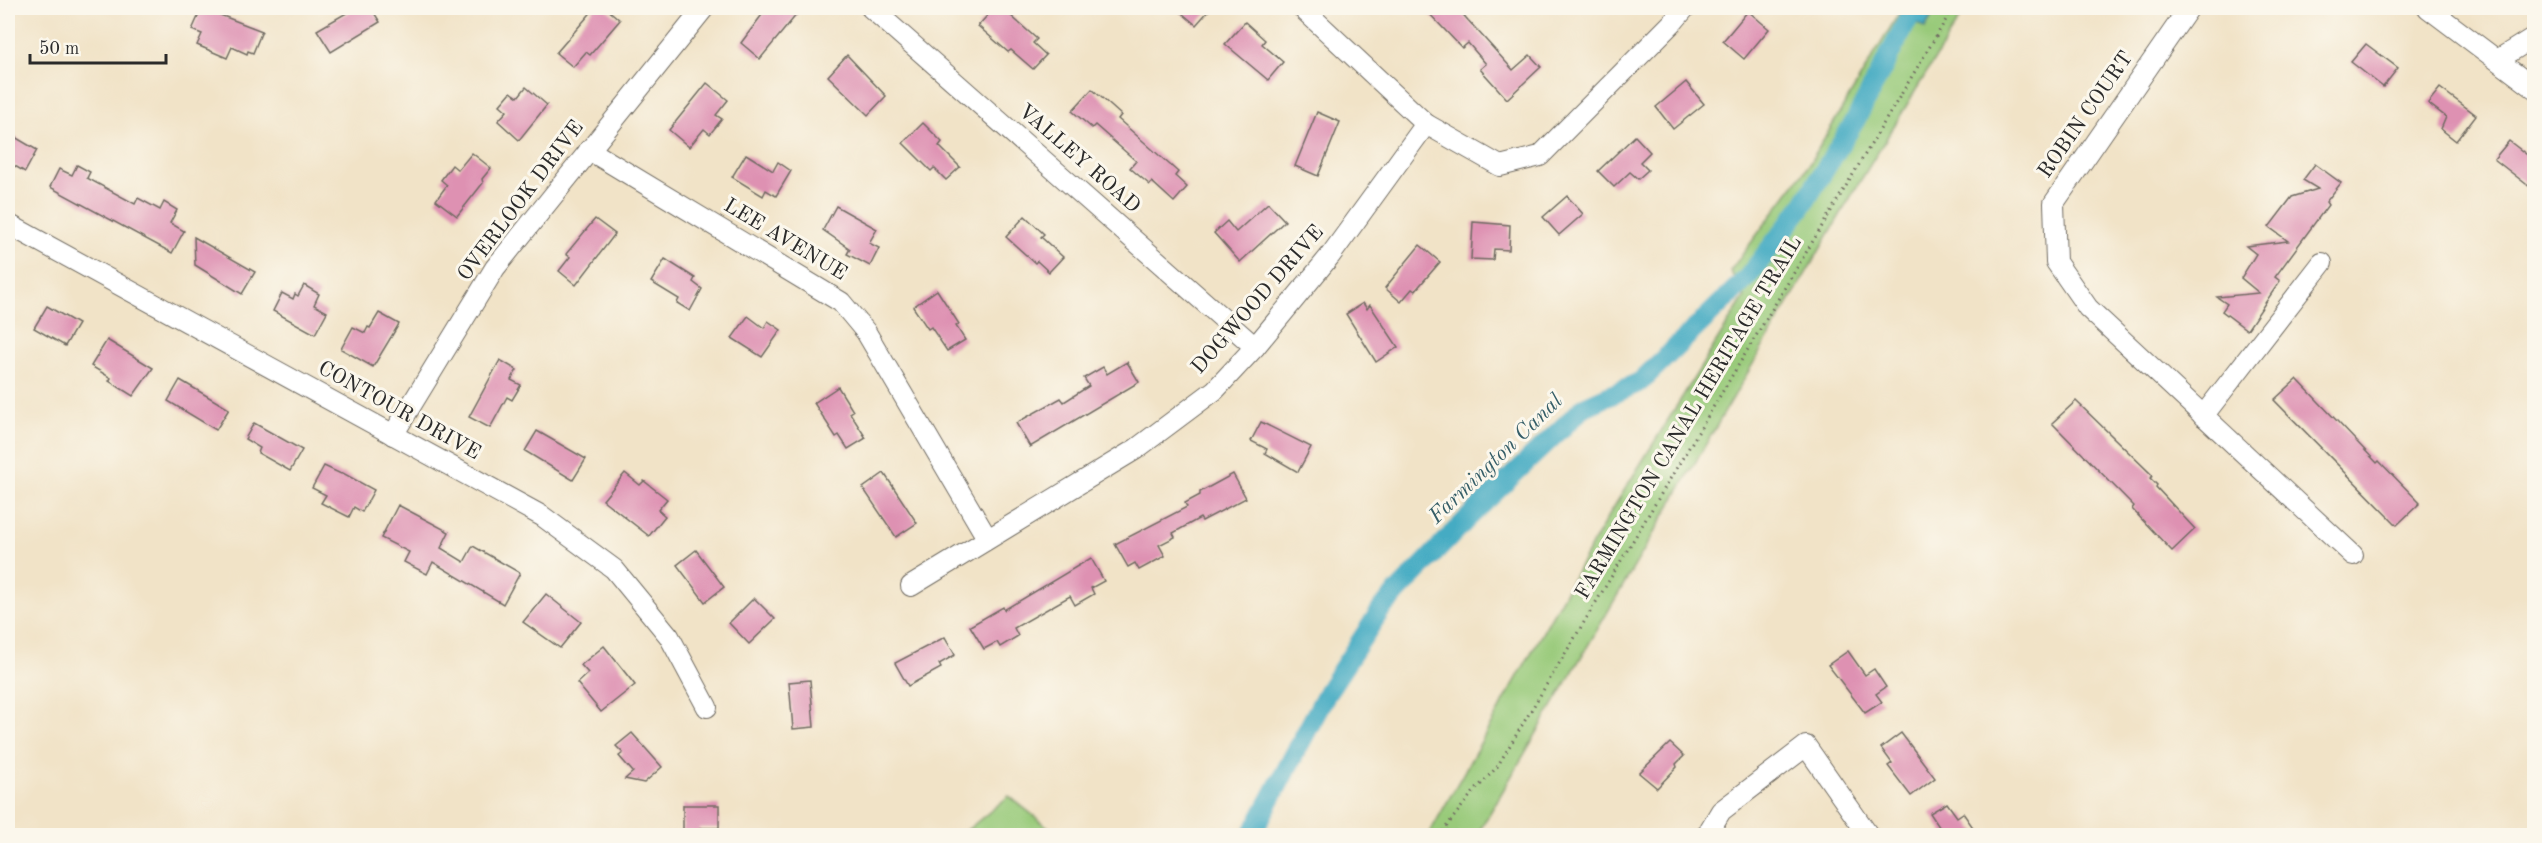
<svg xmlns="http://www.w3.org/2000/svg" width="2542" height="843" font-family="'Old Standard TT',serif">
<rect width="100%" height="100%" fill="#fbf7ec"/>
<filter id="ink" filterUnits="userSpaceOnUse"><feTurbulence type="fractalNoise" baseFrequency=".0167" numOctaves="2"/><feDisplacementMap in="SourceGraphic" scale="12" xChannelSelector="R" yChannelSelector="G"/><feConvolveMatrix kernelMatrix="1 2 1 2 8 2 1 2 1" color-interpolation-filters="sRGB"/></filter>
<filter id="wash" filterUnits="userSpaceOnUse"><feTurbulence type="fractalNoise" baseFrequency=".008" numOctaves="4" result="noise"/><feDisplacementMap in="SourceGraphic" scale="24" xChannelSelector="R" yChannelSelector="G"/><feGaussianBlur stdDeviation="1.35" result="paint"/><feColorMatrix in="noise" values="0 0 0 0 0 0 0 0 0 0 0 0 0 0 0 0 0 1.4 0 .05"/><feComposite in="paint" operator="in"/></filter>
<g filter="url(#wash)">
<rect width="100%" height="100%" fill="#f1e3c7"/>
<g fill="#99ca7a" stroke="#627a52" stroke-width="1.5">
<path d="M1902 8H1966L1853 193 1477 835 1428 836 1607 518 1745 296 1730 271 1808 166Z"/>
<path d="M1009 796 1058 835H961Z"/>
</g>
<path fill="#44abc3" stroke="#386b77" stroke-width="1.5" d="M1895 8H1937L1925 28 1895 10Z"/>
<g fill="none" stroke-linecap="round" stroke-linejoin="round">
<path stroke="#44abc3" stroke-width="20" d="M1251 836 1328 691 1382 608 1467 519 1584 407 1640 382 1747 278 1801 208 1855 121 1914 8"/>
</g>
<g id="blocks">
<g fill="#de91b2">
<path d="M202 8 262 31 253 53 248 51 247 54 232 47 227 58 197 45 202 34 192 30Z"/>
<path d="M355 8H371L380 22 331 52 317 30Z"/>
<path d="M595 8H606L620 20 590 55 586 52 573 67 556 53Z"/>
<path d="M767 8H802L760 59 741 43Z"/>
<path d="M994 8H1002L1037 39 1033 43 1046 55 1033 69 1011 50 1008 52 978 26Z"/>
<path d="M1176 8H1211L1196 25Z"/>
<path d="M1424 8H1457L1513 70 1530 55 1541 67 1507 99 1480 69 1486 64 1468 43 1462 48Z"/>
<path d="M1748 11 1769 29 1744 59 1723 41Z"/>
<path d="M1245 22 1265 40 1262 44 1283 62 1268 80 1225 44Z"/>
<path d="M2366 44 2398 68 2383 87 2351 62Z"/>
<path d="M847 55 886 96 868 115 828 76Z"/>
<path d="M1686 82 1704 104 1673 129 1656 107Z"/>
<path d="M707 83 728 100 716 115 722 119 710 134 704 129 689 147 669 130Z"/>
<path d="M526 87 547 105 519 140 498 121 507 111 500 105 511 92 518 97Z"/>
<path d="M2440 88 2476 115 2456 141 2441 129 2446 117 2428 103Z"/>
<path d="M1092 89 1121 115 1118 119 1178 172 1175 176 1187 187 1174 202 1152 182 1150 185 1130 168 1136 161 1095 125 1092 128 1072 111Z"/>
<path d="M1317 112 1340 122 1318 176 1295 166Z"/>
<path d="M923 123 942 142 939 146 960 167 946 180 934 168 931 171 903 143Z"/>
<path d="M8 133 37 150 25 172 8 162Z"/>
<path d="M1635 136 1650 152 1640 162 1648 170 1638 179 1630 172 1614 187 1598 171Z"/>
<path d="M2509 141 2530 157 2535 158V191L2494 159Z"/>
<path d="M472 153 491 168 482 179 483 183 457 216 436 200 447 185 441 180 452 165 458 170Z"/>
<path d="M746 154 773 171 778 162 791 171 776 196 766 190 763 196 732 177Z"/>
<path d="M2315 164 2341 183 2326 202 2328 205 2275 277 2280 281 2247 330 2222 311 2227 304 2217 297 2259 293 2241 278 2256 254 2246 246 2288 241 2269 227 2292 197 2318 189 2303 180Z"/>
<path d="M77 165 90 172 87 178 135 204 138 198 160 210 164 202 177 210 170 223 184 231 172 253 50 187 59 169 72 175Z"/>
<path d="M1567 196 1583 214 1559 235 1543 217Z"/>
<path d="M1268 203 1285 221 1240 262 1214 233 1227 221 1236 232Z"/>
<path d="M836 206 877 229 869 243 879 248 870 266 847 254 850 249 823 230Z"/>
<path d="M1025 216 1044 234 1041 237 1063 257 1049 272 1037 261 1035 263 1006 237Z"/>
<path d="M595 219 615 234 576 285 559 271 570 257 566 254Z"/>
<path d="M1473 222 1510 225 1509 250 1494 249 1493 260 1471 259Z"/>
<path d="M194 237 255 272 242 294 195 265Z"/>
<path d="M1420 245 1440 262 1415 291 1412 289 1401 302 1385 288Z"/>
<path d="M665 259 695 278 693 282 702 289 690 311 677 303 679 299 651 282Z"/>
<path d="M304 285 319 294 314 305 327 312 315 334 273 311 282 293 293 299 295 294 298 296Z"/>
<path d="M937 290 959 324 956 326 965 340 947 351 931 327 928 329 913 307Z"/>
<path d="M1363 303 1367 309 1370 305 1398 347 1376 362 1346 314Z"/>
<path d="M47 306 78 324 65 346 34 328Z"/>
<path d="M379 313 399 324 373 367 341 349 353 327 365 333 368 327 370 328Z"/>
<path d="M748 316 764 328 768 321 781 330 762 357 732 338Z"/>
<path d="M107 340 153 368 133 396 109 381 111 378 91 366Z"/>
<path d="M500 360 517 370 511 380 521 385 512 400 507 397 490 428 469 417Z"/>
<path d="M1127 362 1139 382 1030 447 1016 423 1061 398 1064 402 1089 386 1084 378 1103 367 1107 374Z"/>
<path d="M2297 379 2377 463 2379 461 2420 503 2397 525 2274 400Z"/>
<path d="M180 380 229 409 216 430 168 401Z"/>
<path d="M838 387 853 411 850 413 866 438 848 449 839 435 836 437 814 403Z"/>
<path d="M2076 401 2153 476 2150 478 2157 485 2156 487 2195 529 2172 551 2132 509 2134 506 2052 423Z"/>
<path d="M1261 422 1311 447 1298 472 1265 453 1267 449 1251 441Z"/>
<path d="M254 423 302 450 290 471 258 453 260 448 245 439Z"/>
<path d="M537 431 586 459 573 480 525 451Z"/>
<path d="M324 466 341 474 343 473 374 490 362 512 354 507 349 517 321 503 326 495 312 488Z"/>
<path d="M625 473 640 485 644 481 667 499 658 510 665 516 649 536 603 500Z"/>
<path d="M884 473 917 523 896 537 863 488Z"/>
<path d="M1233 474 1246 498 1202 521 1200 518 1173 533 1175 537 1159 545 1165 556 1139 570 1135 563 1128 567 1115 544 1187 507 1185 503 1200 495V492Z"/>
<path d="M398 505 449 532 441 548 464 562 473 546 520 573 503 604 433 562 427 574 404 562 409 552 381 538Z"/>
<path d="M696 550 724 587 705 602 677 565Z"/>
<path d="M1091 558 1104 581 1091 588 1094 594 1075 605 1070 596 1014 628 1018 636 1000 647 997 642 984 649 970 626 1003 607 1004 610Z"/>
<path d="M546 594 581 622 560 648 523 622Z"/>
<path d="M754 598 775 619 749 644 729 623Z"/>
<path d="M945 637 955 655 939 664 941 668 908 686 895 663Z"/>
<path d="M604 646 635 685 601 712 577 683 588 673 581 665Z"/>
<path d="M1848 651 1865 675 1874 669 1886 687 1876 694 1882 702 1865 713 1828 665Z"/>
<path d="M810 680 814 727 793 729 789 682Z"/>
<path d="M632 733 662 767 644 783 625 779 633 772 619 756 623 753 616 746Z"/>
<path d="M1901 733 1935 778 1911 796 1888 766 1892 763 1881 748Z"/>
<path d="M1670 743 1684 756 1676 764 1677 767 1657 788 1639 773Z"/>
<path d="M1947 803 1957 817 1963 813 1979 836H1945L1930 813Z"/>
<path d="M683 805H719V828H700V836H683Z"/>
</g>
</g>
</g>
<g filter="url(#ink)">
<use href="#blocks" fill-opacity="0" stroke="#706b62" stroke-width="1.5"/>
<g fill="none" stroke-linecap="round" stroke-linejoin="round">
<g stroke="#706b62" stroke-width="22">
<g id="minor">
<path d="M871 8 1255 347"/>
<path d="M1302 8 1426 124 1500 166 1540 156 1674 21 1685 8"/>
<path d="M2189 8 2054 203 2056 262 2088 308 2353 555"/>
<path d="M2428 8 2534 88"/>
<path d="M2499 59 2534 37"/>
<path d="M589 150 841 302 866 332 987 538"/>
<path d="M8 224 542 516 614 569 669 636 707 707"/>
<path d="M2203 416 2322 263"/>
<path d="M393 435 495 268 704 8"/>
<path d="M911 586 1136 449 1215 390 1255 347 1330 256 1426 124"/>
<path d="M1706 836 1721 811 1806 746 1869 836"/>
</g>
</g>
<path stroke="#706b62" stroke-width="3" stroke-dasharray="1.5 4.5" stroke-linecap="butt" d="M1439 836 1470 796 1497 767 1953 8"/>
<use href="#minor" stroke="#fff" stroke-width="20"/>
</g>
</g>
<g text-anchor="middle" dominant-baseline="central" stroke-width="6" stroke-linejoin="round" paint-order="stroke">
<g font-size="21" fill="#2b2b2b" stroke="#fbf7ec">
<text transform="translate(2086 115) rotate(-55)">ROBIN COURT</text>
<text transform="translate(1079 159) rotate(41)">VALLEY ROAD</text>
<text transform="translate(521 201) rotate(-53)">OVERLOOK DRIVE</text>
<text transform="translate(785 240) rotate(31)">LEE AVENUE</text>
<text transform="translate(1258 300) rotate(-49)">DOGWOOD DRIVE</text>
<text transform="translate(399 411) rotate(29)">CONTOUR DRIVE</text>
<text transform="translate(1689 418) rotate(-59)">FARMINGTON CANAL HERITAGE TRAIL</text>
</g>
<g font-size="22" font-style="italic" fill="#355e68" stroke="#fbf7ec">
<text transform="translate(1496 459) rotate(-44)">Farmington Canal</text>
</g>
</g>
<rect width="2542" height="843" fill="none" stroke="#fbf7ec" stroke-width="30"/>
<path d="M30 54v9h136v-9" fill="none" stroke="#2b2b2b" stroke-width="3"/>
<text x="39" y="54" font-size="18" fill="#2b2b2b" stroke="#fbf7ec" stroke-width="4.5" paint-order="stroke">50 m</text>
</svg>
